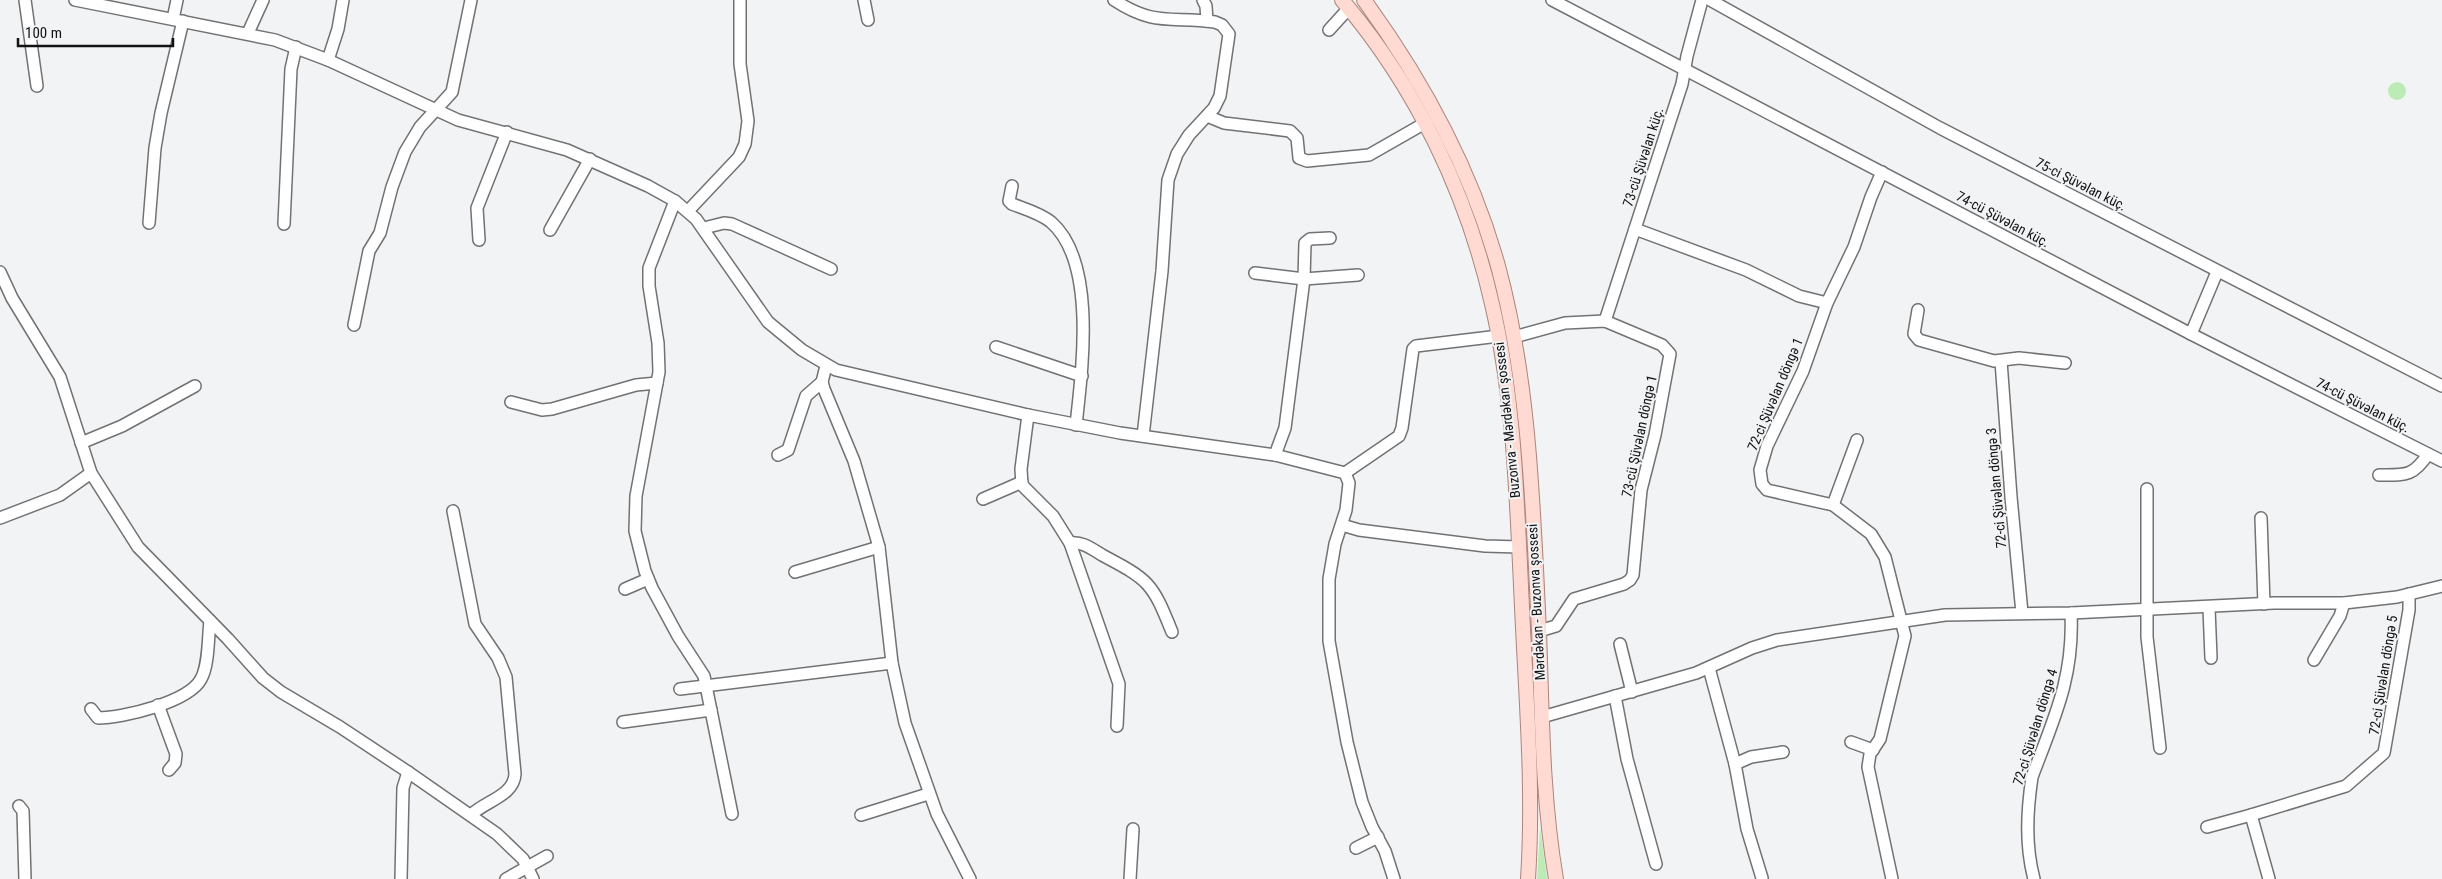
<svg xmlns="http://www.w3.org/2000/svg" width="2442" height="879" font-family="'Roboto Condensed',sans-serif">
<rect width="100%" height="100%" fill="#f2f3f5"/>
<g fill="#bcebb6">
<circle cx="2397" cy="91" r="9"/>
<path d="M1540 827 1547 879H1537Z"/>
</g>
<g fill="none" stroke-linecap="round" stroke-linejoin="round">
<g stroke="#717274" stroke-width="14">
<g id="minor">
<path d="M25 0 37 86"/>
<path d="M75 0 275 40 328 60 458 120 567 150 648 186 675 201 696 219 768 322 802 350 836 370 1028 415 1120 433 1275 455 1345 473 1349 483 1346 510 1335 544 1329 579V641L1347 742 1362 802 1372 827 1385 851 1394 879"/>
<path d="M864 0 868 20"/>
<path d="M1114 0C1155 27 1171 16 1215 22L1222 25 1229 34 1220 96 1214 108 1189 135 1177 154 1168 180 1162 271 1143 436"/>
<path d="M1203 0 1206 6 1207 21"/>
<path d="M1552 0 2191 334 2442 461"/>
<path d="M1710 0 1940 128 2442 386"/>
<path d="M173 19 177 0"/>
<path d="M1329 30 1349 8"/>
<path d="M248 33 263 0"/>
<path d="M328 60 338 29 343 0"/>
<path d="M1207 116 1224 123 1290 131 1297 138 1299 158 1307 161 1369 155 1425 123"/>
<path d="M1882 172 1871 197 1854 247 1827 303 1803 371 1767 446 1760 470 1762 484 1767 490 1833 505 1871 534 1885 557 1905 636 1880 739 1870 754 1868 767 1892 879"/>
<path d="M1012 186 1009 201 1012 204C1025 209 1040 213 1051 222 1097 262 1082 370 1076 425"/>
<path d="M675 201 649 268V286L658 343 659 372 636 496 635 531 645 571 652 588 678 636 704 676 732 814"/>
<path d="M688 211 739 157 745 144 748 121 740 64V0"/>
<path d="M149 223 155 148 161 113 183 21"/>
<path d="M284 224 291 69 296 47"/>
<path d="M704 228 724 223 732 224 831 269"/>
<path d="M1635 229 1746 270 1799 296 1827 303"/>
<path d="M550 230 590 159"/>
<path d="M479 240 477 208 507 132"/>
<path d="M0 272 12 298 60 377 91 473 138 547 228 639 263 678 281 692 340 727 408 772 497 834 523 859 533 879"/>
<path d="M1255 273 1304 279 1358 275"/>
<path d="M1918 310 1914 334 1919 340 1994 361 2019 358 2065 363"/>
<path d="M1605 321 1682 84 1687 56 1702 0"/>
<path d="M354 325 369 251 380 233 392 187 405 152 420 127 452 92 471 0"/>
<path d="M2191 334 2217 272"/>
<path d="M1514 337 1565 323 1605 321 1662 345 1670 354 1655 435 1641 490 1633 575 1630 580 1624 584 1574 599 1556 626 1539 631"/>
<path d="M996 347 1082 376"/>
<path d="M2001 361 2011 497 2022 613"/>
<path d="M826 366 822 382 824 389 854 461 879 547 892 663 905 723 937 814 970 879"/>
<path d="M511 402 542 410 552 409 636 385 657 383"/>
<path d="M1028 415 1021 469 1022 485 1053 516 1070 543 1119 684 1117 726"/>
<path d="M81 443 122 426 195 386"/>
<path d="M778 455 788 450 806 396 822 382"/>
<path d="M1275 455 1285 428 1304 279 1305 243 1310 239 1330 238"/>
<path d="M1345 473 1399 436 1402 428 1413 349 1416 346 1499 336"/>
<path d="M2379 475C2405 475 2413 477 2428 454"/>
<path d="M2147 489V637L2160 748"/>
<path d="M983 499 1022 482"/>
<path d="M1833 505 1857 440"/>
<path d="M453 511 475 624 498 658 506 677 515 774C514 796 485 801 471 815"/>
<path d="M0 518 60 495 91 473"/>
<path d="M2261 518 2264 604"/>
<path d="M1342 525 1359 530 1485 546 1519 547"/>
<path d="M1070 543C1082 541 1092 549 1102 555 1149 580 1152 582 1172 632"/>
<path d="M795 572 879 547"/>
<path d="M625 589 648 579"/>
<path d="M2209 608 2211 658"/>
<path d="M1620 644 1632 692"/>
<path d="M2314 660 2340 616 2344 603"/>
<path d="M1709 668 1735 764 1747 829 1762 878"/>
<path d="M680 689 892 663"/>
<path d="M1615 696 1627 759 1656 864"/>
<path d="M158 705 176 754 175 763 169 770"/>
<path d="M91 709 98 718C123 718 189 702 201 679 209 665 208 637 210 621"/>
<path d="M1542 717 1696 673 1752 648 1777 640 1945 615 2071 613 2274 603H2344L2397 597 2442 586"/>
<path d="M623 722 711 710"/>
<path d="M1851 742 1873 750"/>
<path d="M1735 764 1751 757 1783 752"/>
<path d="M19 806 23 811 25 879"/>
<path d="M861 815 928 794"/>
<path d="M2207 827 2251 815"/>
<path d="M1356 848 1378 837"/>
<path d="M401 879 403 788 408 772"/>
<path d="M506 879 547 856"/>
<path d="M1130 879 1133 829"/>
<path d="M2034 879C2025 845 2027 811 2032 777 2054 718 2074 678 2071 613"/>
<path d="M2269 879 2251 815 2346 786 2384 753 2409 610V594"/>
</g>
</g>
<g stroke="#ab847c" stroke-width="16">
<g id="major">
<path d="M1342 0C1416 87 1467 193 1492 304 1515 402 1517 506 1522 607 1526 697 1534 789 1528 879"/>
<path d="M1364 0C1423 81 1471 169 1498 266 1530 384 1533 509 1539 631 1542 714 1542 797 1556 879"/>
</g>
</g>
<use href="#minor" stroke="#fff" stroke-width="11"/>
<use href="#major" stroke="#fedad2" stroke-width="14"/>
</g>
<g text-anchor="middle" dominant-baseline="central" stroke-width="4" stroke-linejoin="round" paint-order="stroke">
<g font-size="14" fill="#121213" stroke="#f2f3f5">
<text transform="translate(1643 157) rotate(-72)">73-cü Şüvəlan küç.</text>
<text transform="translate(2081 184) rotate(27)">75-ci Şüvəlan küç.</text>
<text transform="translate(2003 219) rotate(28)">74-cü Şüvəlan küç.</text>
<text transform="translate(1775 394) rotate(-67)">72-ci Şüvəlan döngə 1</text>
<text transform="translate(2363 405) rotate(27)">74-cü Şüvəlan küç.</text>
<text transform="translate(1507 420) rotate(-96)">Buzonva - Mərdəkan şossesi</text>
<text transform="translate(1639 436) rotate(-78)">73-cü Şüvəlan döngə 1</text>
<text transform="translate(1996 488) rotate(-95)">72-ci Şüvəlan döngə 3</text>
<text transform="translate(1536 602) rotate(-93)">Mərdəkan - Buzonva şossesi</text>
<text transform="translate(2383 675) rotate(-81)">72-ci Şüvəlan döngə 5</text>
<text transform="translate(2035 727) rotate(-73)">72-ci Şüvəlan döngə 4</text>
</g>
</g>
<path d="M18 38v8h155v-8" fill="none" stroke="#121213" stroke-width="2.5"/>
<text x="25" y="38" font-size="15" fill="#121213" stroke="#f2f3f5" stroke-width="4" paint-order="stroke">100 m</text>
</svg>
